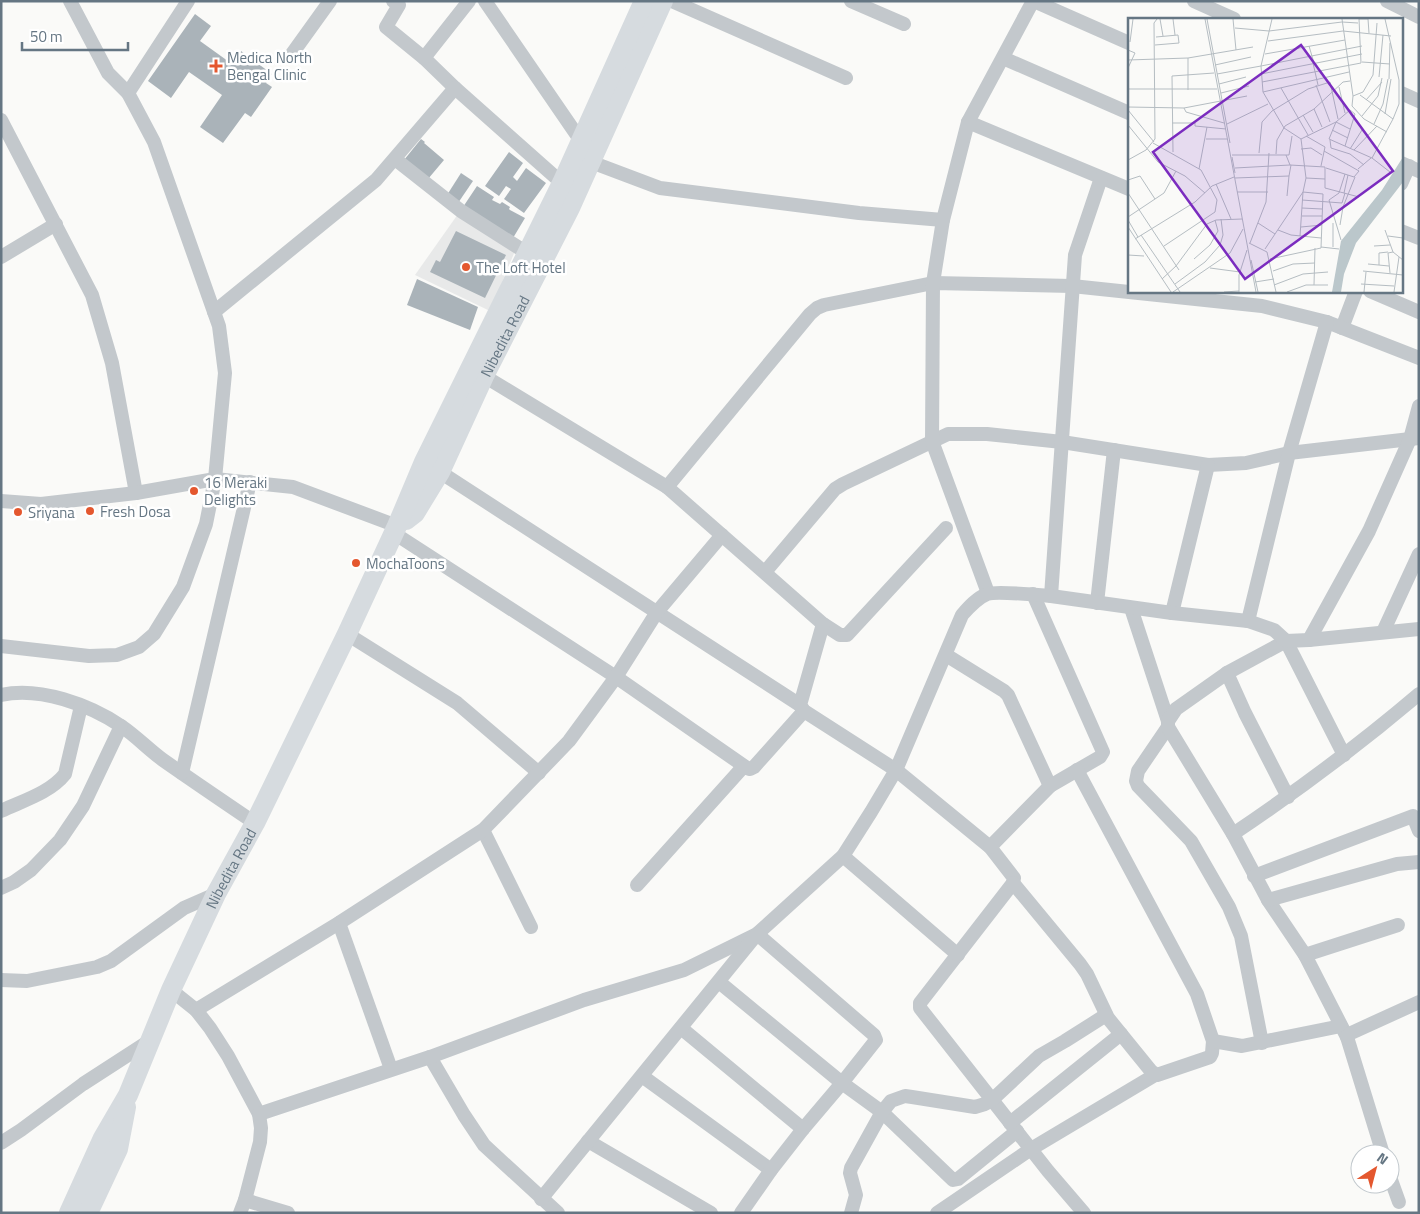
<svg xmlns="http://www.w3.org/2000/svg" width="1420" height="1214" font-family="'Titillium Web',sans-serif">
<rect width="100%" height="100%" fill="#fafaf8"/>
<path fill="#e8e9e9" d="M458 214 515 251 490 311 415 275Z"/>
<g fill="#aab3b9">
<path d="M195 14 211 26 200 41 232 64 241 51 272 74 266 83 272 87 251 117 245 113 223 143 200 127 222 95 189 72 171 98 148 81Z"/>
<path d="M421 139 425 142 424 143 444 160 428 179 404 160Z"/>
<path d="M509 152 523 163 513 177 517 181 526 168 546 183 524 213 504 199 511 189 506 186 499 196 485 186Z"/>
<path d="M461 173 473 181 458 203 447 195Z"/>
<path d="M477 186 494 197 492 200 500 204 502 202 510 207 509 209 510 210 525 218 513 238 463 207Z"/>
<path d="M456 231 506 255 485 298 430 272 436 260 440 262Z"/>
<path d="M417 279 478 307 470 330 407 305Z"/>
</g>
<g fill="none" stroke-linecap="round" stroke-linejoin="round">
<g stroke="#c3c8cc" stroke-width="14">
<path d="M393 1 399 5 386 27 424 58 455 88 562 183"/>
<path d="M485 1 581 141"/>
<path d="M672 1 846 78"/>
<path d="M851 1 904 24"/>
<path d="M1034 1 1129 43"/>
<path d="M1194 1 1234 19"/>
<path d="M1387 1 1419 17"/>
<path d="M289 58 330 1"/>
<path d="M424 58 469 1"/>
<path d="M1003 58 1129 113"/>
<path d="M128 93 188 1"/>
<path d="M1401 93 1419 101"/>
<path d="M1 120 92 295 112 363 136 493"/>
<path d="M968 122 1129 189"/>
<path d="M395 159 461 211 527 253"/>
<path d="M591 162 660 188 859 213 943 220"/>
<path d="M1401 163 1419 171"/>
<path d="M1401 184 1409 166"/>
<path d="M1401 231 1419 238"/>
<path d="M1 257 56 224"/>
<path d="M1370 291 1419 312"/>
<path d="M214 312 376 180 455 88"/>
<path d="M1342 328 1356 291"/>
<path d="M484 376 667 487 823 624 840 635H847L946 528"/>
<path d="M440 472 800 705"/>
<path d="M667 487 810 314 817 308 824 305 933 283 1072 286 1262 306 1327 322 1419 358"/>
<path d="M1 501 41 504 136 493 215 479 293 487 397 526"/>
<path d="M393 534 403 539 616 677 747 768 750 769 754 767 804 711"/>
<path d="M765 572 835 489 843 484 948 434H987L1062 442 1208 465 1246 463 1289 453 1419 438"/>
<path d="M988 593 932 441 933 283 943 220 968 122 1033 1"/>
<path d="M1051 596 1075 255 1101 178"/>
<path d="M1097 603 1114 450"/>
<path d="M1131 608 1168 721"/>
<path d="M1172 613 1208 465"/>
<path d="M1248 621 1289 453 1327 322"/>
<path d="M823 624 800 705 804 711 896 770 990 847 1014 878 1013 883 920 1003V1008L1048 1171 1084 1213"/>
<path d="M1383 632 1419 554"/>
<path d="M347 634 457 703 539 773"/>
<path d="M1309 640 1369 531 1410 439 1419 406"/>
<path d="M1 646 89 656 117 655 139 647 154 634 183 587 206 524 215 479 225 373 219 326 154 142 128 93 108 73 70 1"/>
<path d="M946 655 1004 691 1008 695 1050 786"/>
<path d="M1227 673 1245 713 1288 797"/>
<path d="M1 695C39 686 90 705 121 726 136 736 148 749 163 760 193 781 224 802 255 823"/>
<path d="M1168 727 1138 771 1136 781 1138 786 1191 841 1229 907 1241 936 1262 1043"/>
<path d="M1344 755 1286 641 1227 673 1176 709 1168 721V727L1233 834 1268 900 1305 955 1347 1037"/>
<path d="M182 773 250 482"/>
<path d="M1 811C22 801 50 793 65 774L81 706"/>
<path d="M483 830 531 927"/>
<path d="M1233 834C1297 791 1359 745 1419 694"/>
<path d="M990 847 1050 786 1100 757 1103 752 1033 594"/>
<path d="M843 856 958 955"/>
<path d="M1254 876 1413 816 1419 831"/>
<path d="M1013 883 1080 964 1087 974 1108 1018 1151 1071 1157 1075 1210 1057 1212 1053 1213 1041 1197 994 1077 770"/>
<path d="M637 885 743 767"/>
<path d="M1 888 14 882 31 870 60 840 83 806 121 726"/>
<path d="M1268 900 1397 864 1419 862"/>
<path d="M339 923 391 1069"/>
<path d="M1305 955 1398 925"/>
<path d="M1 980 27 981 97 967 111 961 184 908 216 894"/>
<path d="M719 982 842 1083 882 1112 953 1180 958 1179 1017 1131"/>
<path d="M171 990 196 1010 210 1028 228 1056 259 1114 261 1128 260 1142 245 1200 240 1213"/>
<path d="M196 1010 339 923 483 830 569 741 616 677 657 612 722 535"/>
<path d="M681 1028 803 1129"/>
<path d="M1213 1041 1242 1046 1341 1026"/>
<path d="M430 1057 464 1115 484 1145 558 1213"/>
<path d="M642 1076 771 1170"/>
<path d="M259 1114 430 1057 584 1000 684 970 757 934 843 856 871 812 896 770 962 615C969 607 977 598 987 594 995 591 1040 595 1051 596L1172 613 1248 621 1274 630 1286 641 1309 640 1419 629"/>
<path d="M1010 1123 1121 1034"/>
<path d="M588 1141 711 1213"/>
<path d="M1 1143 21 1130 83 1084 151 1040"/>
<path d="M1383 1154 1347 1037 1349 1034 1419 1002"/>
<path d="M1390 1177 1399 1202"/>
<path d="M541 1199 757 934 874 1035 876 1040 842 1083 803 1129 771 1170 741 1213"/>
<path d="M245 1200 288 1213"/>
<path d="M851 1213 856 1195 850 1173 851 1168 882 1112 891 1101 905 1096 912 1097 975 1107 985 1104 992 1100 1039 1056 1065 1041 1106 1015"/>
<path d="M937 1213 1031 1149 1155 1075"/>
</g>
<g stroke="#d6dbdf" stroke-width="20">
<path id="s1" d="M406 520 415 513 440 472 484 376 570 208 663 1"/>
<path id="s2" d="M69 1213 103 1138 128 1095 171 990 216 894 255 823 347 634 397 526 424 462 562 183 644 1"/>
<path d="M88 1213 118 1149 126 1107"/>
</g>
</g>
<g fill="#e4572e" stroke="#fff" stroke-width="2">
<path d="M213.5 58.5h5v5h5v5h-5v5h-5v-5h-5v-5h5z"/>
<circle cx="466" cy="267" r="5"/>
<circle cx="194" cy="491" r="5"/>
<circle cx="90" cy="511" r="5"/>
<circle cx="18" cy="512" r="5"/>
<circle cx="356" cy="563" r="5"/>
</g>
<g text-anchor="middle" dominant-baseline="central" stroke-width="5" stroke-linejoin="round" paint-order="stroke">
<g font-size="15" fill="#657683" stroke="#fff" text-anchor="start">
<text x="227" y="57">Medica North<tspan x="227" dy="17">Bengal Clinic</tspan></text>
<text x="476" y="267">The Loft Hotel</text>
<text x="204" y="482">16 Meraki<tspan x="204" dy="17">Delights</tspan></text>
<text x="100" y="511">Fresh Dosa</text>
<text x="28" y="512">Sriyana</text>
<text x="366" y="563">MochaToons</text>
</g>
<g font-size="15" fill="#657683" stroke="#fff">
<text stroke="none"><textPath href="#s1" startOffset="210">Nibedita Road</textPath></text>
<text stroke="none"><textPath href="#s2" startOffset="381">Nibedita Road</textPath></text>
</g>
</g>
<g transform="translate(1128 18)">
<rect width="275" height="275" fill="#fafaf8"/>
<path d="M275 139V164L228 225 216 256 213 274H204L213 223 254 172Z" fill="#bbc7cb"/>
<path fill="none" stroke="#b5bdc2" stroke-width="1" d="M32 1 35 18M45 1 47 17M77 1 128 274M79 1 102 125M105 1 108 32M144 1 133 48 135 74 156 110 173 121M214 1 225 78 224 88 236 101 259 114M231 1H240L241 15M107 10 141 13M141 13 214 4 230 5M140 23 215 13 263 18M2 24 5 1M27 27 51 25 50 17 28 19M181 28 186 45M0 32 7 35 0 50M137 36 217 22M60 40V72M0 42 60 40 125 29M234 44 262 46M185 45 190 67M87 47 123 39M133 48 234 28M89 56 133 48M133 56 234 36M251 59 255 17M261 61 262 25M134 64 233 45 231 1M91 66 118 59M188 67 202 104M211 69 217 95M153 70 180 117M0 71H89M135 74 221 54M93 75 121 68M232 77 265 101 271 86V62L257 1M225 78 235 74 245 57 249 5M238 82 254 64M0 89 56 90 119 78M56 90 58 94 96 105M186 91 194 109M0 92 26 124M257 96 263 61M175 97 185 114M234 98 250 78 254 60M44 105H67V108L98 111M99 106 140 86M246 106 255 86 260 61M0 107 30 144 57 158 77 175M222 111 208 104 201 121 244 140M204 112 220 120M178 118 197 129 193 148M78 121H99M202 122 203 130 222 136 236 147M25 125 73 152 89 182 87 194 36 228M173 131 183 130 194 137M222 131 234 112 239 116M226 132 249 108M196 133 231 153 226 159 198 150M45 134 44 58 86 55M131 135 134 104 144 93 180 71 202 64 210 101M148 136 149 122 157 108 186 91 215 64 222 63M104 137H161L164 118M158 137 162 147 197 149V170L231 179M104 139 107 155M0 142 18 132 27 121 26 5 29 1M107 150 162 147M71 151 79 109M230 151 243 140M262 154 244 140 265 101M107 160 161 158 163 147M178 160 197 161M0 162 12 158 27 181M88 166 103 201M109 174H140M0 175 51 252M216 175 220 157M159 178 161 158M174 182 214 185 217 175M174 190 194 191M174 198H194M0 199 36 175 48 153M0 202 10 219M130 205 147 216M212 207 215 189 227 159M0 209 43 274M173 209 194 207M150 212 163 217 193 220M257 212 265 234 275 242M13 217 52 274M260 218 275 220M7 221 67 184 84 168 106 159M213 222 201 182 211 175 217 156M121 225 139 234 148 274M122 225 138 184 141 135M246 228 262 227M193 229 211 231M205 229V205M137 231 175 174 178 160 173 121 208 104 222 92 227 96 217 128M0 237 16 238M66 241 82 227 90 213 87 202M142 241 193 230 195 176 175 174 172 218M123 242 130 274M240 246 261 248M251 247V235L260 234M82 250 112 254M145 253 165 246 187 245M235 253 275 257M262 255 260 235 265 234M34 261 48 248 79 206 88 202 114 201M127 264 146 261M47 266 77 244 92 227 95 217 93 201M233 266 266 268M146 267 175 256 200 254M186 267 187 230M45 274 102 235 115 211M96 274 111 273M111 274V257L119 232M159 274 178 267H200M236 274 238 254M266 274 271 239"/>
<path fill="#7b2cbf" fill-opacity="0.15" stroke="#7b2cbf" stroke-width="2.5" d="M173 27 265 153 117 261 25 134Z"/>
<rect width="275" height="275" fill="none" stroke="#657683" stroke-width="2.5"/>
</g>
<rect width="1420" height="1214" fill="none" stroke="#657683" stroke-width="5"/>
<g transform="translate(1375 1169) rotate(36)"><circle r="24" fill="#ffffff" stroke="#c1c8cd"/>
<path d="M0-4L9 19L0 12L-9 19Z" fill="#e4572e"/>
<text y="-8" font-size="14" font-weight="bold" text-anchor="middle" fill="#657683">N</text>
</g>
<path d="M22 42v8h106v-8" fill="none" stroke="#657683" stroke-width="2.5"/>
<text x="30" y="42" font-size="15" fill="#657683" stroke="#ffffff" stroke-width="4" paint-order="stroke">50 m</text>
</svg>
